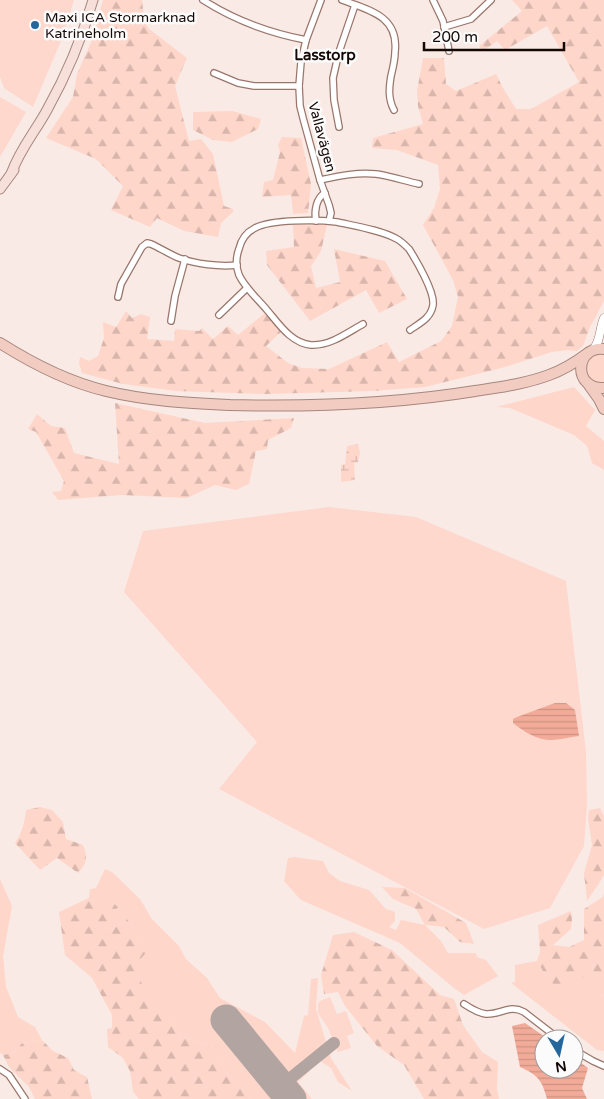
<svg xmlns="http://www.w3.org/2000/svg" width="604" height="1099" font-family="'Varela Round',sans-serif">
<defs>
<pattern id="forest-firs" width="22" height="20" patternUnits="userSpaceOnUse" patternTransform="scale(1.25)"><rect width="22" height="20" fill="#fed6ca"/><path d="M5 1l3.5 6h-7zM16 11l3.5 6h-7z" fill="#d9b6ac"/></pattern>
<pattern id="wetland-marsh" width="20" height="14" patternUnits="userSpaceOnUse" patternTransform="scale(1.25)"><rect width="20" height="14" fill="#fed6ca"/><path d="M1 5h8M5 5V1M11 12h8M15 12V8" fill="none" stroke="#d9b6ac"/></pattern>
<pattern id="water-rules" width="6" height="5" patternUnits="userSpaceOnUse" patternTransform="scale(1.25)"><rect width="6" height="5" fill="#f1ab98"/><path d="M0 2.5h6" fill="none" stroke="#ce9282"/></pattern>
</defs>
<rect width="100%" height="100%" fill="#faeae5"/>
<g fill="#fed7cd">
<path d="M0 0H74L63 36 33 107 4 88 0 77Z"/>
<path d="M0 97 26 112 0 157Z"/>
<path d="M329 507 416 517 566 581 586 752 587 804 584 846 550 908 484 929 219 789 257 742 124 592 143 531Z"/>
<path d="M330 997 337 1014 346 1011 354 1033 347 1036 351 1048 338 1052 328 1028 318 1013V1004L320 1001Z"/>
</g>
<g fill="#fed6ca">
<path d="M604 353V383C588 384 578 366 592 356 595 354 600 354 604 353Z"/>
<path d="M574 387 595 410 586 426 604 441V470L592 463 587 446 574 435 510 408 496 407Z"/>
<path d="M294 857 323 861 329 873 340 881 369 890 386 909 395 912V921L389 927 396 930 401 920 425 925 441 941 448 953H476L477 957 486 960 498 976 464 995 454 988 400 943 301 900 284 881 288 858Z"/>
<path d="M105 869 112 872 140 899 152 919 179 946 186 959 207 978 220 998 265 1022 295 1053 304 1016 308 1015 311 979 318 978 316 1009 331 1058 352 1091 338 1082 331 1068 320 1061 298 1082 312 1099H250L249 1096 227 1073 214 1048 180 1036 169 1011 144 988 138 975V962L151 947 144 943 127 919 112 930 103 927 97 906 89 898 90 889 96 888Z"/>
<path d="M0 879 12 906 3 956 6 987 18 1017 35 1027 42 1040 22 1043 14 1053 3 1055 0 1053Z"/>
<path d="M537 961 547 978 592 971 604 996V1051L597 1050 511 983 515 982V965Z"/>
</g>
<g fill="url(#forest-firs)">
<path d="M103 0H142L144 18 148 28 187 58 175 86 189 141 201 139 213 154 224 206 233 209V212L221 223 218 237 184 231 157 218 150 227 111 210 123 186 96 159 46 138 73 97 77 74 92 40Z"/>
<path d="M512 0H604V301L590 327 583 346 577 351 568 350 552 352 505 367 425 387 373 391 265 394 176 391 123 384 82 373 79 363 80 357 89 361 98 356 104 338 103 322 116 327 126 311 132 318 141 314 150 317 147 339 174 341 175 329 199 331 202 328 213 339 228 326 238 335 265 313 281 332 266 346 288 363 302 368 329 369 387 342 399 362 441 341 452 326 458 297 453 280 423 225 434 208 440 189 438 165 397 150 372 148 373 138 423 124 418 106 417 91 423 58H444L446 84 456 91 496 74 503 88 516 109H531L579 82 547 26 505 50 497 41 483 51 479 46 522 11Z"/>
<path d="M232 111 261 119 258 129 232 142 213 140 193 130V112Z"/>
<path d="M282 137 301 138 311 184 308 213 293 214 291 195 262 197 264 182 273 180 280 152 278 145Z"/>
<path d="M293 225H327L321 251 311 266 316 288 340 282 334 249 385 261 407 299 379 313 366 290 310 321 267 265 266 251 294 247Z"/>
<path d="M115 403 205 423 294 418 291 428 268 440 267 449 256 451 249 484 236 490 215 485 187 498 122 495 58 500 52 492 61 491 64 481 36 432 28 429 37 414 51 426 65 428 74 453 119 464Z"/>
<path d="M40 807 52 810 63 822 66 839 83 845C88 857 87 864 78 873L57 858 40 870 15 843C22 833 25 821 26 810Z"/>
<path d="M600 808 604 816V875L598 885 587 901 584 873 592 845 588 819 589 810Z"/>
<path d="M382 887 405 888 466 923 474 944 460 942 444 927 425 925 416 909 393 899Z"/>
<path d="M604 893V996L591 971 563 993 547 978 537 961 540 952 538 925 571 911 572 920 571 929 553 945 569 947 584 940V909L603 897Z"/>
<path d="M104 896 118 907 103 927 112 930 127 919 144 943 152 946 138 962V975L144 988 169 1011 180 1036 214 1048 227 1073 249 1096 250 1099H139L133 1092 130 1071 123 1058 108 1047 107 1029 112 1028V1015L92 978 65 955 59 912 89 898 97 906Z"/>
<path d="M354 932 392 950 440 995 454 999 463 1025 482 1052 498 1062 497 1088 499 1099H424L404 1065 377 1046 345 1006 338 992 324 994 321 975 333 935Z"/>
<path d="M42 1040 53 1051 68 1058 74 1070 87 1077 92 1099H35L29 1087 9 1067 3 1055 14 1053 22 1043Z"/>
</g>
<path fill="url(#wetland-marsh)" d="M358 444 360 453 358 462 354 463 355 480 341 482V465L345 464 347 446Z"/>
<g fill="url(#water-rules)">
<path d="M555 703H566L575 710 579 736C570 737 559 740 550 740 537 740 523 731 513 723V719L517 717Z"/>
<path d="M525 1023 548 1039H544V1069H574V1058L588 1068 582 1088 587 1099H547C542 1080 538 1075 520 1067L512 1026Z"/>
</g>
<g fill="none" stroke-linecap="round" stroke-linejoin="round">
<path stroke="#b2a4a0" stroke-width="12" d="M292 1077 334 1043"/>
<path stroke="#b2a4a0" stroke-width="31" d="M226 1020 291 1099"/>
<g stroke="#99766c" stroke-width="8">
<g id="street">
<path d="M203 0C234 20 270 33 306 40"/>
<path d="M321 0 306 40 301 62 299 86 300 106 303 118 320 180 329 205 331 213 329 221"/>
<path d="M342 0C369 10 399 16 395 52 395 60 393 68 391 76 389 88 388 99 394 110"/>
<path d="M433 0 443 21 449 51"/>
<path d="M444 27 471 19 491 0"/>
<path d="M214 73 238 83 254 86H299"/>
<path d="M339 127 334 100 333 78 339 52 355 5"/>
<path d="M320 180C339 176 357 172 376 174 391 176 405 181 419 184"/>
<path d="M316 221C314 212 316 198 325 193"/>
<path d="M118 297 121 284 142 247 147 243 151 244C160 248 169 254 179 258 196 264 219 267 237 265"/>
<path d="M219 315 247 288"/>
<path d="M171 321 175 296 185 259"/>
<path d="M363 324C347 333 330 346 311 345 291 343 279 324 267 310 258 299 245 288 239 275 236 267 236 257 239 249 241 240 247 232 255 228 271 219 319 220 337 222 355 226 381 230 397 239 401 241 405 245 409 249 416 260 435 292 433 305 431 318 420 323 410 330"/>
<path d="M464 1004C470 1008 478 1013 486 1014 501 1015 509 1004 524 1012L559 1039"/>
<path d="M574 1050 593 1061 604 1066"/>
<path d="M0 1069 9 1075 25 1099"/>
</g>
</g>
<g stroke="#99766c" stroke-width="9">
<path id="secondary" d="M592 351C601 342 599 329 604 318"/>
</g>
<g stroke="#a5877f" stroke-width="11">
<g id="primary">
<path d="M11 174C20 149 35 132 47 110 66 76 82 38 93 0"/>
<path d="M0 189 14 170"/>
</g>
</g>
<g stroke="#a5877f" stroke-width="12">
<g id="highway">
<path d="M0 343C33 364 69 382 106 391 147 401 189 403 230 405 312 407 395 404 475 391 500 387 525 384 549 375 563 370 576 362 588 353"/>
<path d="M604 349C574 346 573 390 604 388"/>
<path d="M589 385 599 399 604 409"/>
</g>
</g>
<use href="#street" stroke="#fff" stroke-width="5.5"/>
<use href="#secondary" stroke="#fff" stroke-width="8"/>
<use href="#primary" stroke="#f8e0da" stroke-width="9"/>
<use href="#highway" stroke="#f3ccc1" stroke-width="10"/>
</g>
<circle fill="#23679c" stroke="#fbfbfb" stroke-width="2" cx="35" cy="25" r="5"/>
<g text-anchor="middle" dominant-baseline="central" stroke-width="5" stroke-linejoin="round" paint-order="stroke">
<g font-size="14" fill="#140805" stroke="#fbfbfb" text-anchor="start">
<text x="45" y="17">Maxi ICA Stormarknad<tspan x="45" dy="16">Katrineholm</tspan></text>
</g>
<g font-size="14" fill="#140805" stroke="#fbfbfb">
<text transform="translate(322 137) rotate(75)">Vallavägen</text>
</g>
<g font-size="15" font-weight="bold" fill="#140805" stroke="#fbfbfb">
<text x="325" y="55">Lasstorp</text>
</g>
</g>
<g transform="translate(559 1054) rotate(171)"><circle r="24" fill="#fbfbfb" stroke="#9f9a99"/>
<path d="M0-4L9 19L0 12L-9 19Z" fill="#23679c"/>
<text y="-8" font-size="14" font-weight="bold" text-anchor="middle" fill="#140805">N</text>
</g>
<path d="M424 42v8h140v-8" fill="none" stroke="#140805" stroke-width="2.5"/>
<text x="432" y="42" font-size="15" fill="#140805" stroke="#fbfbfb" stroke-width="4" paint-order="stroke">200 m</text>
</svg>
